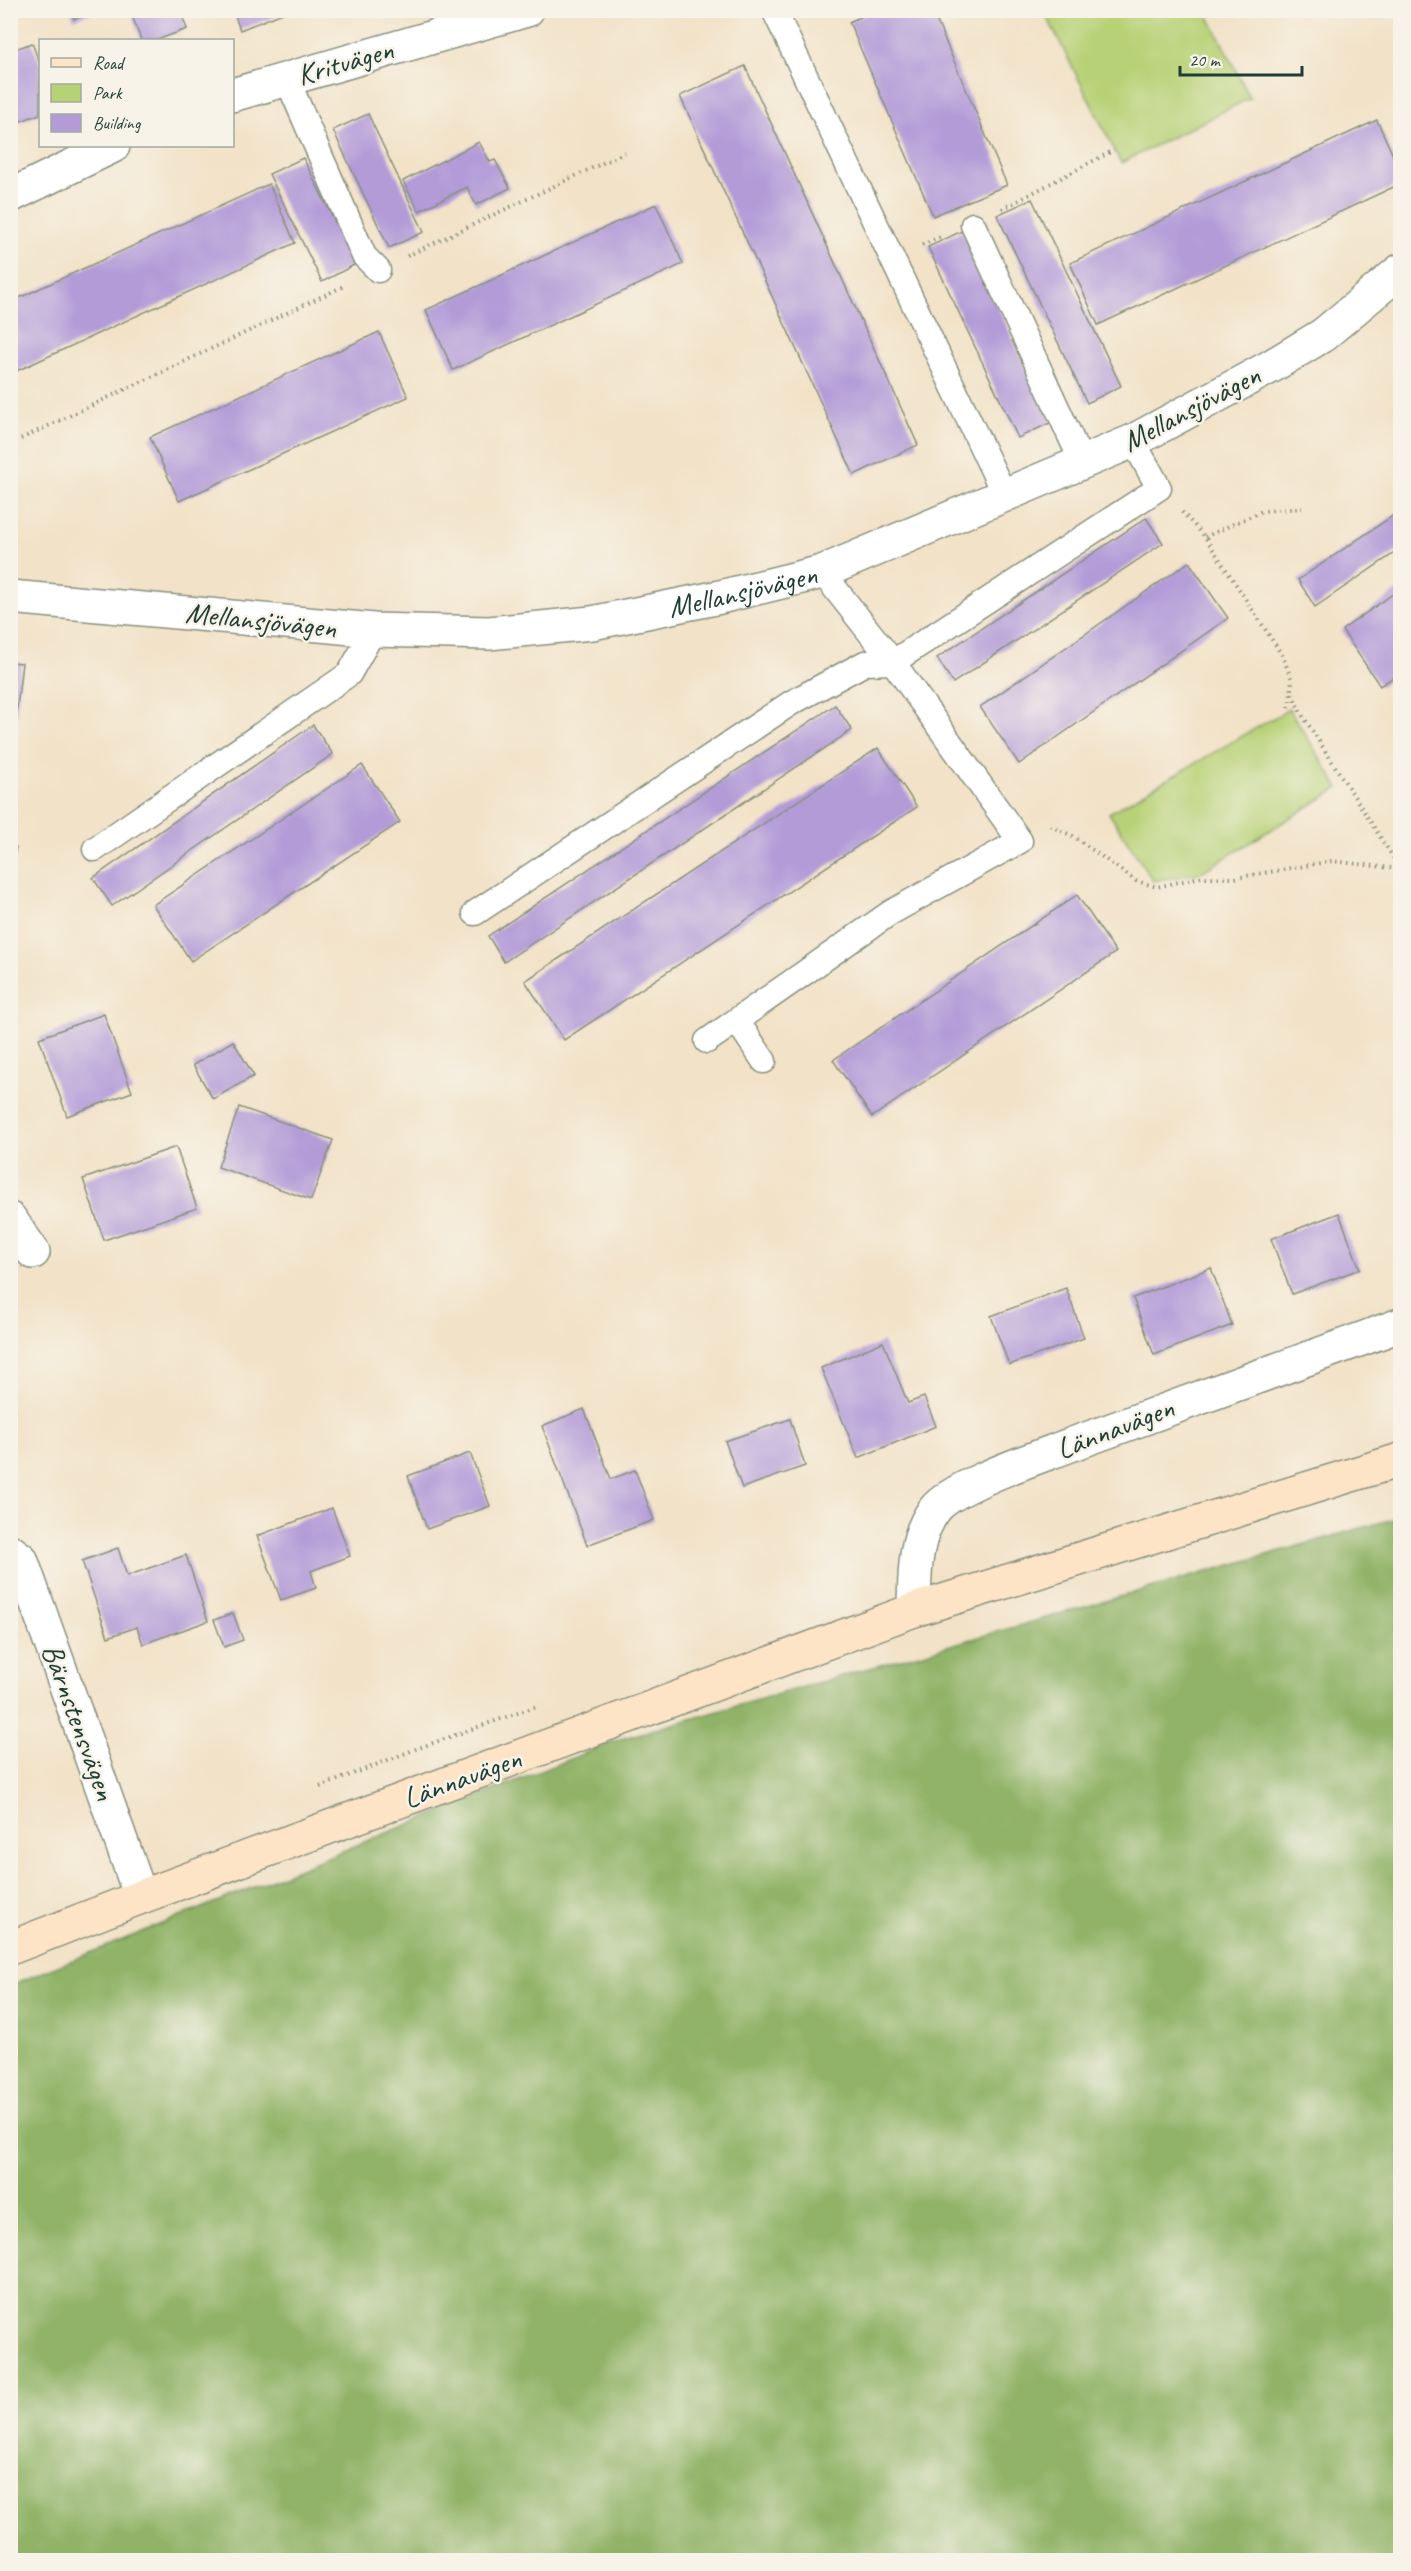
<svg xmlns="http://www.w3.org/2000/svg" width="1411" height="2571" font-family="Caveat,sans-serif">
<rect width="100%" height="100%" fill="#f7f3e8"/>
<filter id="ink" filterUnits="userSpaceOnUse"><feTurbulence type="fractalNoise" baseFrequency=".0167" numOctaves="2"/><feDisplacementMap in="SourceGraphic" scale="12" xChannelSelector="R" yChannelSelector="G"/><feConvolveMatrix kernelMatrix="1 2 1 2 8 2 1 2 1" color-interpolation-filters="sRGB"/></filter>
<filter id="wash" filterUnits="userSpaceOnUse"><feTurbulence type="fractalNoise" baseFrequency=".008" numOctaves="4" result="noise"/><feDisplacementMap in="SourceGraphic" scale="24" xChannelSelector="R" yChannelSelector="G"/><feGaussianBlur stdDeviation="1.35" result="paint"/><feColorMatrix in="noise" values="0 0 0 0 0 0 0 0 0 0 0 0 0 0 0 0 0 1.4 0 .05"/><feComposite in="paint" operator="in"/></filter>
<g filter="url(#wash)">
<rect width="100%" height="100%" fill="#f2e2c7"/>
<g fill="#b7d176" stroke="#6b8755" stroke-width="1.5">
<path d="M1044 11H1206L1250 98 1121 163Z"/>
<path d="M1289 709 1339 788 1200 873 1153 881 1109 813Z"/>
</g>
<path fill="#91b367" stroke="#58784e" stroke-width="1.5" d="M1400 1517V2560H11V1985L617 1740Z"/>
<g id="blocks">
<g fill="#b39bd8">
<path d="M70 10H96V11L74 19Z"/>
<path d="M130 10H180L187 29 157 40H141Z"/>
<path d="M233 10H288V11L240 30Z"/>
<path d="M876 10H932L1007 185 933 216 849 22Z"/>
<path d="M32 43 40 64V114L10 125V51Z"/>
<path d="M745 66 918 445 854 475 680 96Z"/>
<path d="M368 114 424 232 389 248 333 130Z"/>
<path d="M1377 120 1400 171V184L1098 325 1070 263Z"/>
<path d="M479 142 490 162 495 160 510 188 476 205 467 187 419 211 403 181Z"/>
<path d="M303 158 356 264 322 282 269 174Z"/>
<path d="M269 184 295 243 10 374V302Z"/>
<path d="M1032 199 1121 386 1087 403 997 215Z"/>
<path d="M656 204 683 264 453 370 426 310Z"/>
<path d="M962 231 1052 422 1018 438 928 247Z"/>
<path d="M379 332 408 397 179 501 150 437Z"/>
<path d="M1400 511V549L1315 607 1298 580Z"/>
<path d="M1146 518 1163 543 953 683 937 658Z"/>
<path d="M1189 562 1228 618 1019 764 980 707Z"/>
<path d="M1400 589V673L1380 686 1342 630Z"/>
<path d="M10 662 22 663 16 716H10Z"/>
<path d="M835 705 852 730 504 962 488 936Z"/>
<path d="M313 725 333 754 112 906 93 878Z"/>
<path d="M878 748 917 807 564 1040 525 981Z"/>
<path d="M362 765 400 822 191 961 153 905Z"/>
<path d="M10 846 16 847 12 868 10 867Z"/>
<path d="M1077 895 1116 952 872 1117 833 1060Z"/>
<path d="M104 1014 132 1092 67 1116 39 1038Z"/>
<path d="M233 1041 254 1076 213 1099 193 1065Z"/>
<path d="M239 1107 333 1140 311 1200 218 1167Z"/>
<path d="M176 1147 197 1208 104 1240 83 1179Z"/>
<path d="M1339 1213 1360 1269 1292 1294 1271 1239Z"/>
<path d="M1211 1268 1232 1325 1154 1355 1133 1298Z"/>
<path d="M1066 1288 1084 1338 1009 1365 991 1316Z"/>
<path d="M883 1342 908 1403 924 1397 936 1426 858 1458 821 1368Z"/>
<path d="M584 1409 611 1479 635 1470 654 1520 587 1545 542 1426Z"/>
<path d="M790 1419 805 1466 742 1488 725 1441Z"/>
<path d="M470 1453 490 1506 427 1529 408 1476Z"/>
<path d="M332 1508 350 1556 311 1571 316 1588 281 1600 257 1536Z"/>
<path d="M118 1548 127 1576 186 1555 208 1621 143 1644 137 1627 108 1637 82 1561Z"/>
<path d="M233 1613 243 1640 224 1647 214 1620Z"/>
</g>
</g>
</g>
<g filter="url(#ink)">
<use href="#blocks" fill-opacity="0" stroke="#88907e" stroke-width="1.5"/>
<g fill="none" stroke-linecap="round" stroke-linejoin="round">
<g stroke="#88907e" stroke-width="27">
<g id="lane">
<path d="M774 10 1005 496"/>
<path d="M287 79 364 256 378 270"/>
<path d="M973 225 1082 462"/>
<path d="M95 849 349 674 374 630"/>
<path d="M475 913 791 703 865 663 893 662 1159 488 1133 441"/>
<path d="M737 1021 764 1061"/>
<path d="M707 1041 890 913 1020 841 893 662 822 572"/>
</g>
</g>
<g stroke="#88907e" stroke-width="36">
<g id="street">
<path d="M232 95 527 10"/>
<path d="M10 196 113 146"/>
<path id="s1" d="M10 597 374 630 489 633 592 623 720 597 822 572 1133 441 1270 367 1323 335 1400 271"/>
<path d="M10 1219 33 1252"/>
<path d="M10 1551 21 1559 141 1897"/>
<path d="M914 1610C915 1575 913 1538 935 1509 954 1485 1039 1457 1070 1445 1180 1404 1290 1364 1400 1325"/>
</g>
</g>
<g stroke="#88907e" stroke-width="36">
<path id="secondary" d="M10 1948 141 1897 914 1610 1400 1460"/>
</g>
<g stroke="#88907e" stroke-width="4" stroke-dasharray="1.5 4.5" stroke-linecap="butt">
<path d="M1002 209 1114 150"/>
<path d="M922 245 943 236"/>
<path d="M407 256 628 151"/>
<path d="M10 444 346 285"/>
<path d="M1182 512 1205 537 1282 655 1292 680 1289 709"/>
<path d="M1205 537 1262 511 1302 508"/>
<path d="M1292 694 1301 713 1400 868"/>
<path d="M1050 826 1073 836 1136 881 1157 887 1201 877 1235 878 1332 861 1400 869"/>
<path d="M320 1787 416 1749 535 1707"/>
</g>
<use href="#lane" stroke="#fff" stroke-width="24"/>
<use href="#street" stroke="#fff" stroke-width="33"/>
<use href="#secondary" stroke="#fee4c6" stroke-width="33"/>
</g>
</g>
<g text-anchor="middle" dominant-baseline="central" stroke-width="5" stroke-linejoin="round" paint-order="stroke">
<g font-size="30" fill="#1f3d34" stroke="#f7f3e8">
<text transform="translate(345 62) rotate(-16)">Kritvägen</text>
<text transform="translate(1191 408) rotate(-28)">Mellansjövägen</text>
<text stroke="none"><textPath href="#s1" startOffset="738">Mellansjövägen</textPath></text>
<text transform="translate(261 620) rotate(6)">Mellansjövägen</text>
<text transform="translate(1115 1428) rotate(-21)">Lännavägen</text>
<text transform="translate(79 1722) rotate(70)">Bärnstensvägen</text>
<text transform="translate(462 1778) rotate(-20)">Lännavägen</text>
</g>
</g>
<rect width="1411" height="2571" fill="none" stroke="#f7f3e8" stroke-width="36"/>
<rect x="39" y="39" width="195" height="108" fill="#f7f3e8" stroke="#a1aaa0" stroke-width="1.5"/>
<rect x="51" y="58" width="30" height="9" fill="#fee4c6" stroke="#a1aaa0" stroke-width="1.5"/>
<text x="93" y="69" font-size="18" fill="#1f3d34">Road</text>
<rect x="51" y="84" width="30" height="18" fill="#b7d176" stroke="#a1aaa0" stroke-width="1.5"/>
<text x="93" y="99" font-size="18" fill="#1f3d34">Park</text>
<rect x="51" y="114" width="30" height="18" fill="#b39bd8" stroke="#a1aaa0" stroke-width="1.5"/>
<text x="93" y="129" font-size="18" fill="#1f3d34">Building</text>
<path d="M1180 66v9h122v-9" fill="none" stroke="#1f3d34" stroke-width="3"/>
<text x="1189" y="66" font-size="18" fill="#1f3d34" stroke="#f7f3e8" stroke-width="4.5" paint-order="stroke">20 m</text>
</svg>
